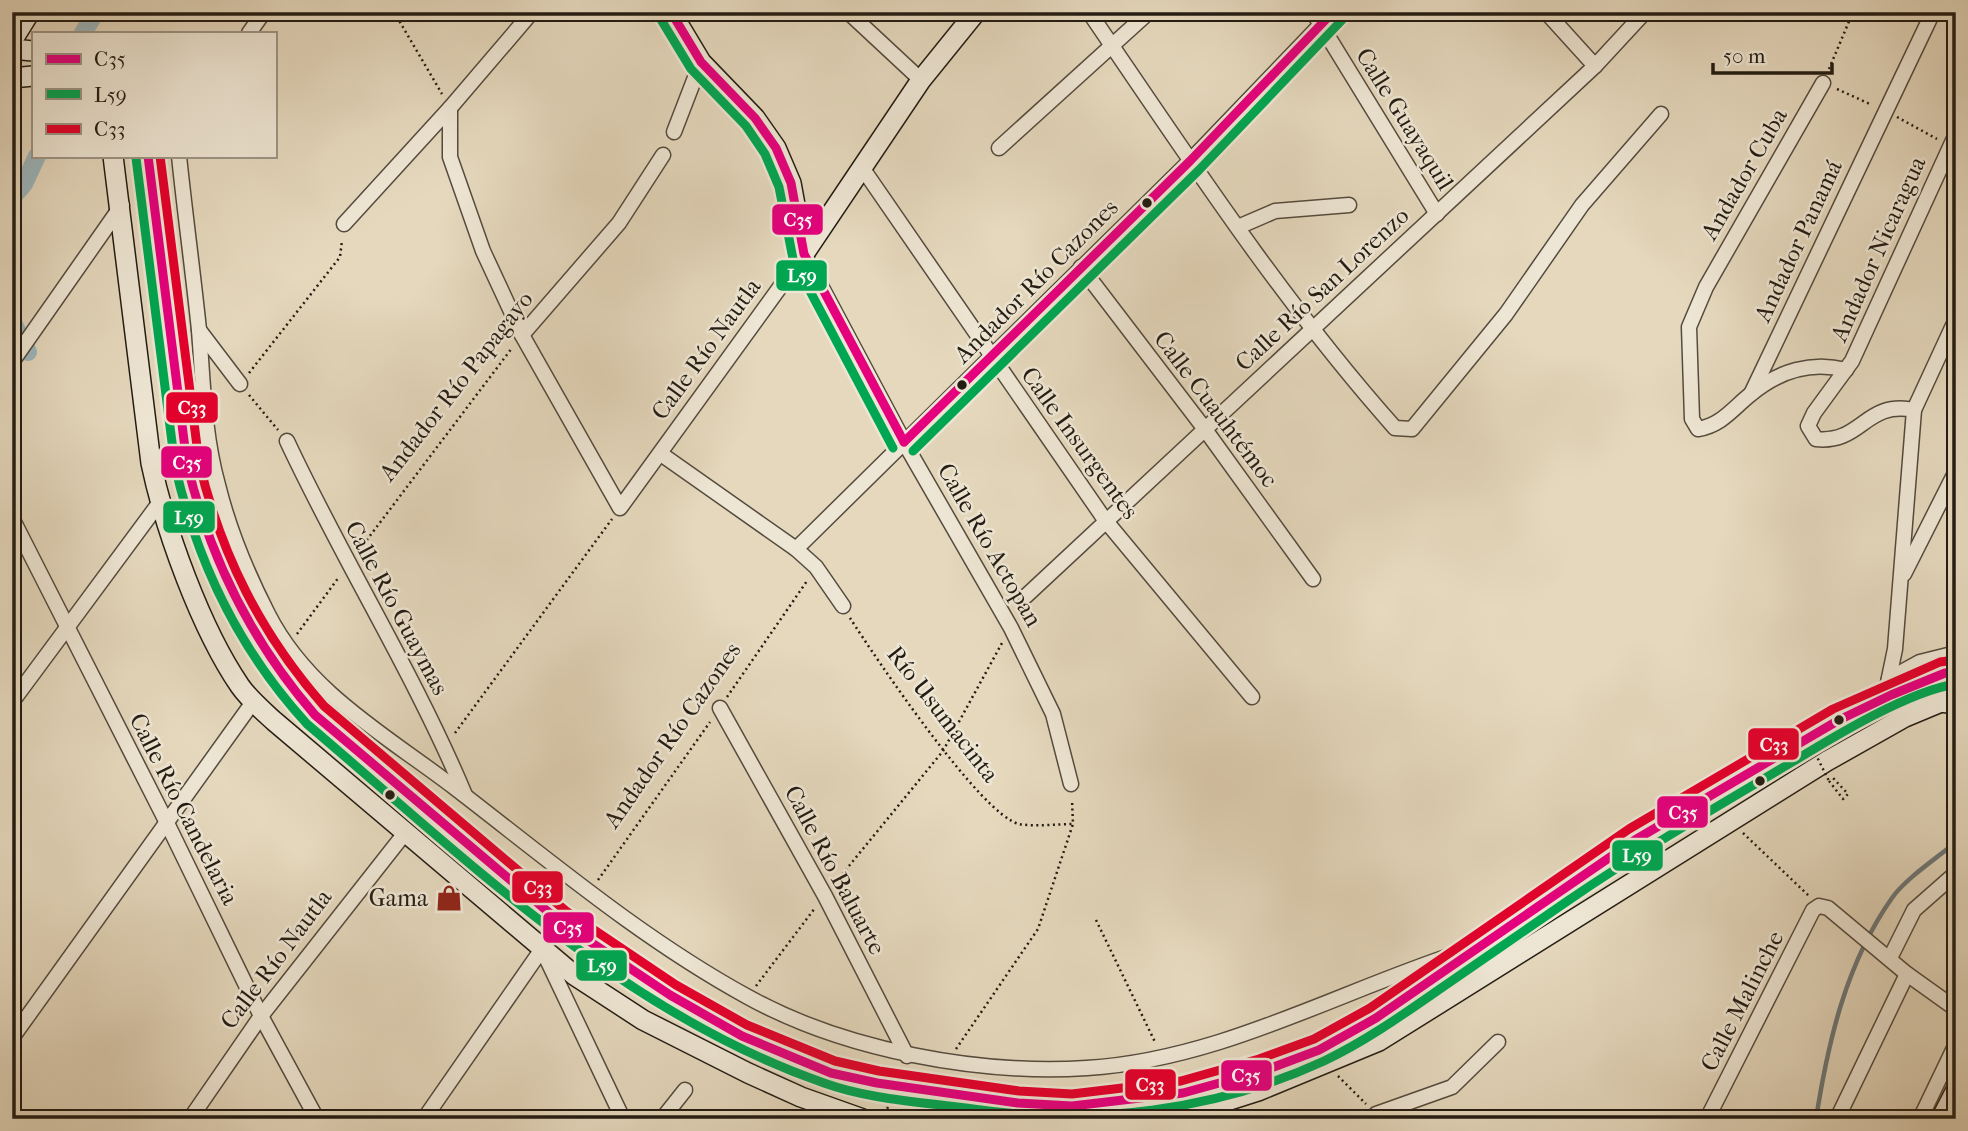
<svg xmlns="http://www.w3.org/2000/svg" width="1968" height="1131" font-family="'IM FELL French Canon',serif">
<rect width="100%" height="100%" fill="#e5d8bd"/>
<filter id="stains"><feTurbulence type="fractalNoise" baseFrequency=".00286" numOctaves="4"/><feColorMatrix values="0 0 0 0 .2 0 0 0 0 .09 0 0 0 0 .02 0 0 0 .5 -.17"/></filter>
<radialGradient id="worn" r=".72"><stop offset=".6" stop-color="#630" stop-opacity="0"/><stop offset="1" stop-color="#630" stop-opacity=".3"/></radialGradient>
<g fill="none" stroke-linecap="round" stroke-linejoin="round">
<path stroke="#6c7879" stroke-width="4.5" d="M1816 1119C1828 1042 1846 963 1892 898 1905 879 1937 858 1956 842"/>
<g stroke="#9cb6bd" stroke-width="18">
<path d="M83 33 96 12"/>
<path d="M12 198 24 184 37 156"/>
<path d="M12 321 28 352"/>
</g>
<g stroke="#544b3e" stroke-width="17">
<g id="street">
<path d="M848 12 921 80"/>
<path d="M1089 12C1186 154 1281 300 1395 428L1412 429 1506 314 1582 205 1661 114"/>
<path d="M1313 12 1437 214"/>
<path d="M1546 12 1595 66"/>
<path d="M249 33 264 12"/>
<path d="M1823 83 1706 287 1689 327 1692 419 1698 429C1722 425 1733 408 1751 394 1779 371 1812 361 1846 370"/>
<path d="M450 108V157L483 251 522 335 620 508 804 254 904 442 1011 628 1053 714 1071 784"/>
<path d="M674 132 701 62"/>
<path d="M999 148 1149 12"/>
<path d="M179 156C185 214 193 272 199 330 203 382 204 435 218 485 229 530 247 573 268 614 308 693 387 736 455 788 550 861 642 939 748 997 844 1050 978 1075 1087 1068 1220 1060 1339 991 1464 951"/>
<path d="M863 169 1105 520 1252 697"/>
<path d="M344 224 450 108 532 12"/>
<path d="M1238 227 1275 211 1349 205"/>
<path d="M1081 267 1204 428 1313 579"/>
<path d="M199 330 240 384"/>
<path d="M522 335 619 223 663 155"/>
<path d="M12 362 122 205"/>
<path d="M1752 392 1933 12"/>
<path d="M1914 410C1865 400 1862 444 1816 439L1808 426 1814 413 1852 361 1956 134"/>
<path d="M287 441C343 561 414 673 465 795"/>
<path d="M661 454 796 549 816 567 843 606"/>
<path d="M12 518 166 821 261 1016 317 1119"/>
<path d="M796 549 1190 161 1333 12"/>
<path d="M1904 574 1956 471"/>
<path d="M1026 596 1595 66 1645 12"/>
<path d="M1889 679 1920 662 1956 653"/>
<path d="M1885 697 1895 649 1914 410 1956 319"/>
<path d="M12 702 160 502"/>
<path d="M720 708 825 896 907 1056"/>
<path d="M1890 958 1914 910 1956 873"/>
<path d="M12 1038 253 702"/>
<path d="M190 1119 261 1016 405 833"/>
<path d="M424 1119 542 949 623 1119"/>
<path d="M662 1119 685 1090"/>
<path d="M1372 1119 1376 1114 1452 1087 1498 1042"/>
<path d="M1707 1119 1813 910 1819 906 1828 908 1907 974 1956 1009"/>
<path d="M1837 1119 1907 974"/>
<path d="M1920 1119 1956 1044"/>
</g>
</g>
<g stroke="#231c13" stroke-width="22">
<g id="secondary">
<path d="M671 12 701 62 755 118 776 148 791 183 804 254"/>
<path d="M12 41 30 12"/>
<path d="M12 49 33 51"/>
<path d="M12 78 33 76"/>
<path d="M113 156 151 463C165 530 201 629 240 686 249 699 262 710 274 721L574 975 643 1020 748 1073 801 1097 863 1119"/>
<path d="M148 156 187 464C206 556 250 645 315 715L559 921 670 995 742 1036 831 1073 877 1083 1018 1103 1072 1106 1183 1093 1263 1071 1319 1050 1376 1018 1635 840 1839 720 1891 695 1945 673 1956 672"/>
<path d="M804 254 921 80 976 12"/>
<path d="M1170 1119 1258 1091 1379 1041 1827 761 1905 717 1941 702 1956 704"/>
<path d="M1941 1119 1956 1090"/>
</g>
</g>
<g stroke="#231c13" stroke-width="2.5" stroke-dasharray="2 3.5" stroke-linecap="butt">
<path d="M394 12 442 94"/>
<path d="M1829 69 1853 12"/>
<path d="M1837 89 1872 105"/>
<path d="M1897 117 1937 139"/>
<path d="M249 373 340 257 342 240"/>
<path d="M249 395 278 430"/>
<path d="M360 549 512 348"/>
<path d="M850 618C875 657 981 815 1019 824 1036 827 1057 824 1073 824"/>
<path d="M297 634 339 577"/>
<path d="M727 697 807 581"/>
<path d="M455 733 612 519"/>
<path d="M1829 781 1843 799 1848 794 1833 778"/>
<path d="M1743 833 1809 896"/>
<path d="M598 880 710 722"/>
<path d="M835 883 943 751 1002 643"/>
<path d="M1096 920 1155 1042"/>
<path d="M756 986 815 908"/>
<path d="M956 1049 1038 929 1073 824 1072 800"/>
<path d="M1338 1076 1366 1104"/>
<path d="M883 1119 890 1102"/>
</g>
<use href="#street" stroke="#eee6d4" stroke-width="14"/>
<use href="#secondary" stroke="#eee6d4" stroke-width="19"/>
<path stroke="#231c13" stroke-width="2.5" stroke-dasharray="2 3.5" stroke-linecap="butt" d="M1803 729 1829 781"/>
<g stroke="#eee6d4" stroke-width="14">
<g id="bus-1">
<path d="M671 12 701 62 755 118 776 148 791 183 804 254 904 442"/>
<path d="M148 156 187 464C210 559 251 641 315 715L559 921 670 995 742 1036 831 1073 877 1083 1018 1103 1072 1106 1183 1093 1263 1071 1319 1050 1376 1018 1635 840 1839 720 1891 695 1945 673 1956 672"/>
<path d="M904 442 1190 161 1333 12"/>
</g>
</g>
<g stroke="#eee6d4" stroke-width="14">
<g id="bus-2">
<path d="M660 18 691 69 746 126 765 154 779 187 793 259 893 448"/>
<path d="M136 158 175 466C197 562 240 651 307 724 466 859 624 1014 824 1083 871 1100 924 1102 973 1109 1090 1126 1216 1111 1324 1061 1364 1042 1401 1016 1437 991 1481 961 1525 930 1569 900 1642 850 1718 806 1794 761 1835 736 1909 691 1956 684"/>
<path d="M913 451 1199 170 1342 20"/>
</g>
</g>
<g stroke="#eee6d4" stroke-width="14">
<path id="bus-3" d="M160 156 199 462C221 555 261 634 324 706L566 911 676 985 747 1025 835 1061 879 1071 1019 1091 1072 1094 1181 1081 1259 1059 1314 1039 1370 1008 1629 829 1833 709 1940 662 1955 660"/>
</g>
<use href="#bus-1" stroke="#e5007d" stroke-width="9"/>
<use href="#bus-2" stroke="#00a651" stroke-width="9"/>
<use href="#bus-3" stroke="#e4002b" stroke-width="9"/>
</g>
<defs>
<g id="shop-bare" transform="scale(2.1)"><path d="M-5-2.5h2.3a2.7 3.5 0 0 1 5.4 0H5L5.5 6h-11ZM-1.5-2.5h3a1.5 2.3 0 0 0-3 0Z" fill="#8f2418" stroke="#eee6d4" stroke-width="2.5" paint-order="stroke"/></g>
</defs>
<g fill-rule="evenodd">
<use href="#shop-bare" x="449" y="898"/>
</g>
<g fill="#231c13" stroke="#eee6d4" stroke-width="2.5">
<circle cx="1147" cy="203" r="6"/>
<circle cx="962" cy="385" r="6"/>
<circle cx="1839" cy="720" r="6"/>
<circle cx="1760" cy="781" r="6"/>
<circle cx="390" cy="795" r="6"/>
</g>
<g text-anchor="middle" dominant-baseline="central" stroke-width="5" stroke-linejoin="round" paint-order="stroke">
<g font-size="24" fill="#231c13" stroke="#eee6d4">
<text transform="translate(1405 119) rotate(58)">Calle Guayaquil</text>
<text transform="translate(1744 174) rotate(-60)">Andador Cuba</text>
<text transform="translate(1798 241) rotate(-65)">Andador Panamá</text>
<text transform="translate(1878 249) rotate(-66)">Andador Nicaragua</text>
<text transform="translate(1036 281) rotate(-45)">Andador Río Cazones</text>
<text transform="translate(1322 289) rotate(-43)">Calle Río San Lorenzo</text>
<text transform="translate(706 349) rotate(-54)">Calle Río Nautla</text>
<text transform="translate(456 386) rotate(-52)">Andador Río Papagayo</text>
<text transform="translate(1216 409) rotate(53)">Calle Cuauhtémoc</text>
<text transform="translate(1080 443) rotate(54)">Calle Insurgentes</text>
<text transform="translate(990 545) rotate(60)">Calle Río Actopan</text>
<text transform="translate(397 608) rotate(62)">Calle Río Guaymas</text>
<text transform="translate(943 714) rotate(52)">Río Usumacinta</text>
<text transform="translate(672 735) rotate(-55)">Andador Río Cazones</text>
<text transform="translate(184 809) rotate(63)">Calle Río Candelaria</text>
<text transform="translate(835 870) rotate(62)">Calle Río Baluarte</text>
<text transform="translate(276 959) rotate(-53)">Calle Río Nautla</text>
<text transform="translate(1742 1001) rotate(-63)">Calle Malinche</text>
</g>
<g font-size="24" fill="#231c13" stroke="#eee6d4" text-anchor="end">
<text x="428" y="898">Gama</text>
</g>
</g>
<g stroke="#eee6d4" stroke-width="2.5">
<rect x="771" y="203" width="53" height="33" rx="7" fill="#e5007d"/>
<rect x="775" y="259" width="53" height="33" rx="7" fill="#00a651"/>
<rect x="165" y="391" width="54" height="33" rx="7" fill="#e4002b"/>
<rect x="160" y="445" width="53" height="34" rx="7" fill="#e5007d"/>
<rect x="162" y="500" width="54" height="34" rx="7" fill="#00a651"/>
<rect x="1747" y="727" width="53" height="34" rx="7" fill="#e4002b"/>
<rect x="1656" y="795" width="53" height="34" rx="7" fill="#e5007d"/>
<rect x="1611" y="839" width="53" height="33" rx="7" fill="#00a651"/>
<rect x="511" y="870" width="53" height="34" rx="7" fill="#e4002b"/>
<rect x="542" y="911" width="53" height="33" rx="7" fill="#e5007d"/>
<rect x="575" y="949" width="53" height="33" rx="7" fill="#00a651"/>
<rect x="1220" y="1059" width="53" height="33" rx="7" fill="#e5007d"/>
<rect x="1124" y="1068" width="53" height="33" rx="7" fill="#e4002b"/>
</g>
<g font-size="19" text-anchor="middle" font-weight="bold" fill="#fff">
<text x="798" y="226">C35</text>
<text x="802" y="282">L59</text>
<text x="192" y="414">C33</text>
<text x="187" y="469">C35</text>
<text x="189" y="524">L59</text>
<text x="1774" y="751">C33</text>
<text x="1683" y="819">C35</text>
<text x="1637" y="862">L59</text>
<text x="538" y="894">C33</text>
<text x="568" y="934">C35</text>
<text x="602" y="972">L59</text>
<text x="1246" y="1082">C35</text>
<text x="1150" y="1091">C33</text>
</g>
<rect width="1968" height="1131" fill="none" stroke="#e5d8bd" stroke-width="42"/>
<rect x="14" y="14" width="1940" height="1103" fill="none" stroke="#231c13" stroke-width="3.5"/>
<rect x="21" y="21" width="1926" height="1089" fill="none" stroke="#231c13" stroke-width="2"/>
<rect x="32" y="32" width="245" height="126" fill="#eee6d4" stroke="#9d9587" stroke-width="2"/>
<rect x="46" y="54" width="35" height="10" fill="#e5007d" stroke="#9d9587" stroke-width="2"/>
<text x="94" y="66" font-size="21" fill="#231c13">C35</text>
<rect x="46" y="89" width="35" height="10" fill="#00a651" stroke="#9d9587" stroke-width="2"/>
<text x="94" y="102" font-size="21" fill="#231c13">L59</text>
<rect x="46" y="124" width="35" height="10" fill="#e4002b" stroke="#9d9587" stroke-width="2"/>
<text x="94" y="136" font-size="21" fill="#231c13">C33</text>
<path d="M1713 63v10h119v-10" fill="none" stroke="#231c13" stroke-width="3.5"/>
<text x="1723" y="63" font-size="21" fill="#231c13" stroke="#eee6d4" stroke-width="5" paint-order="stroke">50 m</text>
<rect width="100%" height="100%" filter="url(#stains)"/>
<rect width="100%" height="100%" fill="url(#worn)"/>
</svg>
